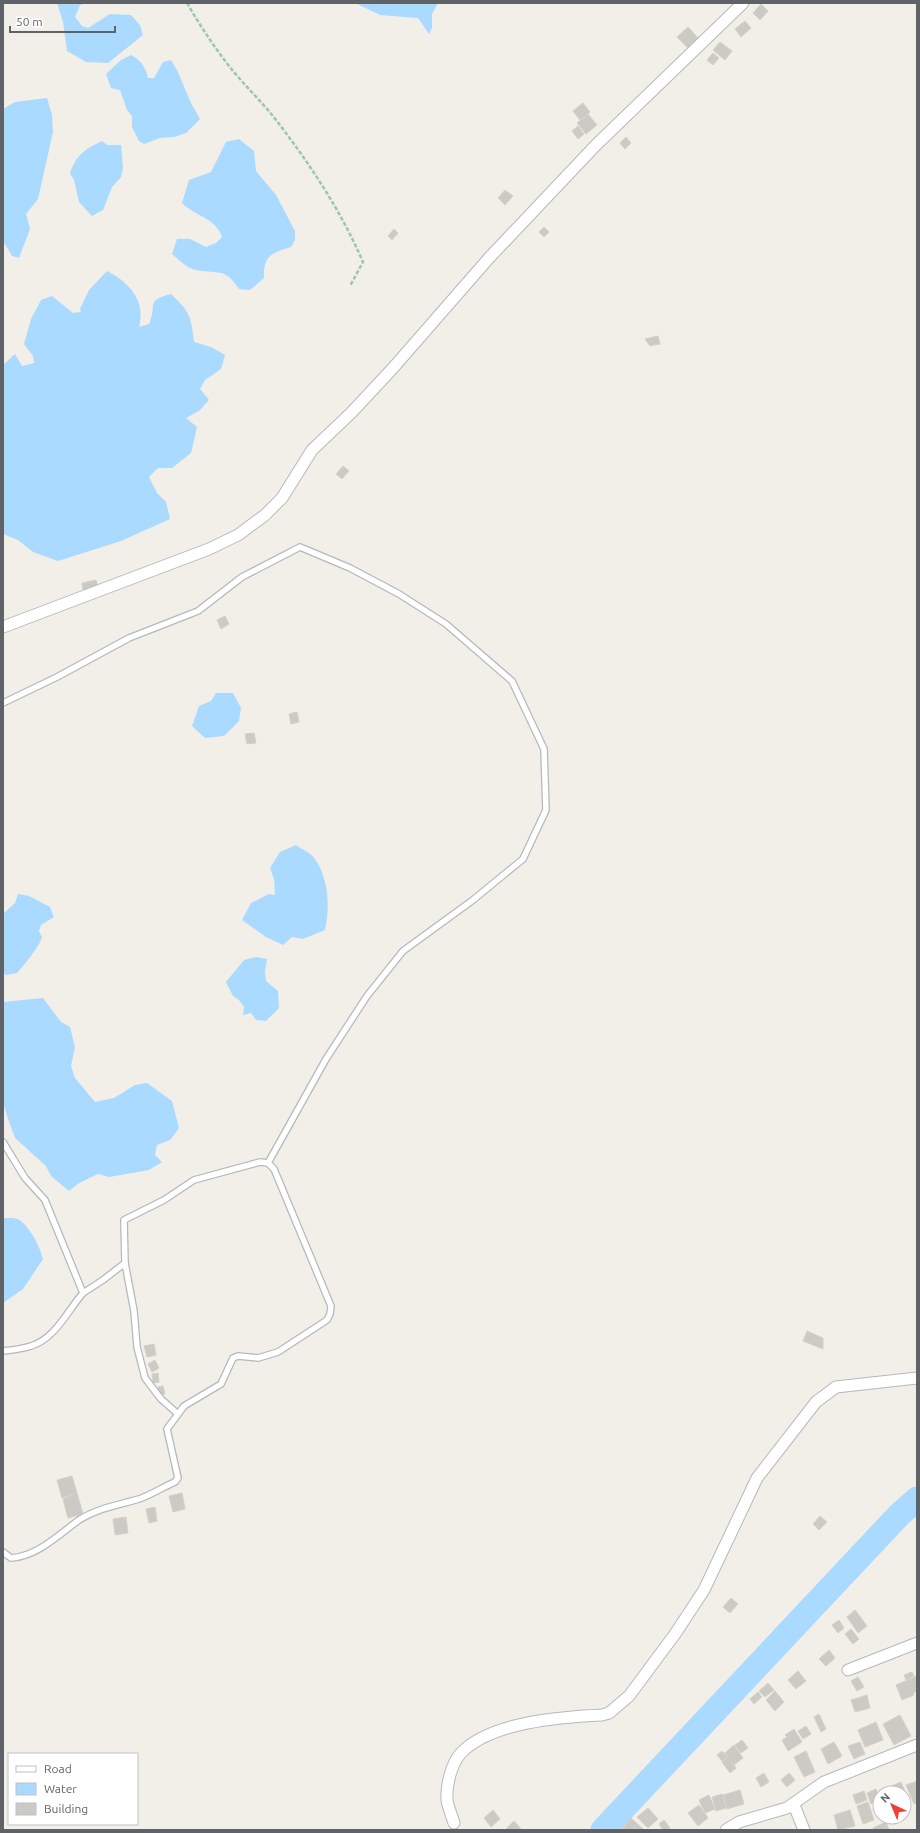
<svg xmlns="http://www.w3.org/2000/svg" width="920" height="1833" font-family="Ubuntu,sans-serif">
<rect width="100%" height="100%" fill="#f1efe8"/>
<g fill="#aadaff">
<path d="M57 3H87L80 5 75 17 82 26 88 28 110 14 131 15 140 25 143 35 108 63 86 62 67 51 63 22Z"/>
<path d="M355 3H438L432 14V28L429 34 418 18 380 15Z"/>
<path d="M131 55C142 61 145 67 148 78H154L163 62 171 60 177 70 191 103 200 119 186 133 174 137 160 138 144 144 139 141 132 127V116L127 110 120 90 111 88 106 74 121 60Z"/>
<path d="M47 98 52 115 53 132 38 199 26 214 30 229 19 258 12 256 3 241V109L15 102Z"/>
<path d="M239 139 254 151 256 171 276 195 295 231V240L291 247C272 253 263 255 264 278L250 290 239 289C224 266 218 275 196 270 187 268 179 260 172 254L177 239H190L206 247 216 243 222 237C215 217 196 217 182 203L189 180 211 172 226 142Z"/>
<path d="M102 141 107 145H121L123 168 121 177 112 187 103 210 92 216 79 202 74 180 70 173C77 154 85 149 102 141Z"/>
<path d="M107 271C130 283 146 301 139 327L149 324C158 305 144 301 171 294 190 312 191 316 194 342L211 347 225 355 221 369 205 380 200 389 209 400 199 411 186 418 197 427 191 453 172 468H158L149 477 157 493 166 502 170 519 121 541 58 561 33 552 18 540 3 534V365L15 354 22 366 34 363 33 356 24 344 31 319 41 300 52 296 73 313 81 312 80 309 89 290Z"/>
<path d="M216 693H233L241 708 239 721 224 736 205 738 192 726 199 706 211 701Z"/>
<path d="M296 845C301 849 310 852 314 858 329 877 330 908 325 930L303 939 292 937 283 945 266 937 242 920 251 903 269 894 275 895 274 879 270 868 280 852Z"/>
<path d="M18 894 29 896 50 907 54 917 41 925 39 931 42 937C40 946 24 965 17 973L6 975 3 973V914L15 903Z"/>
<path d="M256 957 267 959 265 971 266 981 278 991 279 1008 266 1021 256 1020 251 1013 243 1015 244 1007 239 1000 233 996 226 982 244 960Z"/>
<path d="M43 998 61 1022 70 1027 75 1047 71 1066 75 1078 95 1102 114 1098 135 1085 147 1083 172 1101 179 1128 170 1140 157 1145 155 1155 162 1162 149 1170 109 1177 98 1174 79 1183 69 1191 51 1176 46 1166 15 1138 8 1119 3 1102V1002Z"/>
<path d="M3 1218C9 1218 16 1217 21 1221 31 1229 40 1247 43 1259L23 1289 3 1303Z"/>
</g>
<g fill="none" stroke-linecap="round" stroke-linejoin="round">
<path stroke="#aadaff" stroke-width="25" d="M603 1830 899 1515 917 1499"/>
</g>
<g fill="#cccac5" stroke="#d6d1c6">
<path d="M761 4 768 11 760 20 753 13Z"/>
<path d="M745 21 751 28 741 37 735 29Z"/>
<path d="M688 27 699 39 689 49 677 37Z"/>
<path d="M720 42 732 51 725 60 713 50Z"/>
<path d="M713 53 719 58 713 65 707 60Z"/>
<path d="M583 103 590 112 580 120 573 111Z"/>
<path d="M588 114 597 125 586 134 577 123Z"/>
<path d="M578 126 584 134 578 139 572 131Z"/>
<path d="M626 137 631 143 625 149 620 143Z"/>
<path d="M505 190 513 196 505 205 498 198Z"/>
<path d="M544 227 549 232 544 237 539 232Z"/>
<path d="M394 229 398 233 392 240 388 236Z"/>
<path d="M658 336 660 344 650 346 645 339Z"/>
<path d="M343 466 349 471 342 479 336 474Z"/>
<path d="M96 580 98 586 83 590 82 583Z"/>
<path d="M225 616 229 624 221 629 217 620Z"/>
<path d="M297 712 299 722 291 724 289 714Z"/>
<path d="M254 733 256 743 247 744 245 734Z"/>
<path d="M807 1331 823 1338V1349L803 1341Z"/>
<path d="M154 1344 156 1355 147 1357 144 1346Z"/>
<path d="M155 1360 159 1368 152 1372 148 1364Z"/>
<path d="M158 1373 159 1382 153 1383 152 1374Z"/>
<path d="M163 1386 165 1394 160 1395 158 1387Z"/>
<path d="M72 1476 77 1493 62 1498 57 1480Z"/>
<path d="M77 1493 83 1514 68 1518 63 1499Z"/>
<path d="M182 1493 185 1509 173 1512 169 1496Z"/>
<path d="M155 1507 157 1521 149 1523 146 1509Z"/>
<path d="M820 1516 827 1522 819 1530 813 1524Z"/>
<path d="M126 1517 128 1533 115 1535 113 1519Z"/>
<path d="M731 1598 738 1604 730 1613 723 1607Z"/>
<path d="M855 1610 867 1626 858 1633 847 1617Z"/>
<path d="M839 1620 844 1628 838 1633 832 1625Z"/>
<path d="M851 1629 859 1639 853 1644 845 1634Z"/>
<path d="M829 1650 835 1658 826 1666 819 1659Z"/>
<path d="M798 1671 806 1681 796 1689 788 1680Z"/>
<path d="M912 1672 914 1676 906 1680 904 1675Z"/>
<path d="M917 1676V1691L913 1693 914 1695 902 1700 896 1685Z"/>
<path d="M858 1677 864 1687 857 1691 851 1681Z"/>
<path d="M768 1683 774 1690 765 1697 759 1691Z"/>
<path d="M775 1691 784 1702 775 1711 766 1700Z"/>
<path d="M758 1692 762 1697 754 1704 750 1699Z"/>
<path d="M867 1695 870 1708 855 1712 851 1700Z"/>
<path d="M819 1714 826 1729 821 1732 814 1717Z"/>
<path d="M900 1715 911 1736 894 1745 883 1724Z"/>
<path d="M876 1722 883 1740 865 1747 858 1730Z"/>
<path d="M806 1726 811 1734 803 1739 798 1731Z"/>
<path d="M794 1729 802 1742 788 1751 782 1740 787 1737 785 1735Z"/>
<path d="M742 1740 748 1748 741 1753 735 1745Z"/>
<path d="M834 1742 842 1756 828 1764 821 1749Z"/>
<path d="M860 1742 865 1754 854 1759 848 1746Z"/>
<path d="M734 1745 743 1758 734 1765 725 1753Z"/>
<path d="M722 1751 727 1757 722 1761 717 1755Z"/>
<path d="M806 1751 815 1772 804 1777 794 1757Z"/>
<path d="M728 1757 736 1768 730 1773 722 1762Z"/>
<path d="M764 1773 769 1782 761 1787 756 1778Z"/>
<path d="M789 1773 795 1780 787 1787 781 1780Z"/>
<path d="M917 1781V1803L914 1804 906 1785Z"/>
<path d="M901 1782 907 1796 904 1797V1793H886L884 1789Z"/>
<path d="M876 1789 880 1801 871 1804 867 1793Z"/>
<path d="M740 1790 744 1804 727 1809 723 1795Z"/>
<path d="M864 1791 867 1800 856 1804 853 1795Z"/>
<path d="M722 1794 726 1808 716 1811 712 1797Z"/>
<path d="M709 1795 715 1809 705 1813 699 1800Z"/>
<path d="M868 1802 874 1820 863 1824 857 1806Z"/>
<path d="M699 1805 708 1818 698 1826 688 1813Z"/>
<path d="M648 1808 658 1819 648 1828 637 1817Z"/>
<path d="M493 1810 500 1819 491 1827 484 1818Z"/>
<path d="M850 1810 855 1826 838 1830 834 1815Z"/>
<path d="M631 1818 644 1830H621Z"/>
<path d="M664 1820 670 1828 668 1830H663L659 1824Z"/>
<path d="M514 1821 521 1829 505 1830Z"/>
<path d="M886 1822 889 1830H873V1828Z"/>
</g>
<g fill="none" stroke-linecap="round" stroke-linejoin="round">
<g stroke="#b5b8bc" stroke-width="8">
<g id="lane">
<path d="M3 703 57 677 129 638 198 611 242 577 300 547 350 568 399 594 446 624 512 681 544 749 546 810 523 859 473 900 403 951 367 996 326 1059 268 1163"/>
<path d="M3 1142 25 1178 45 1200 83 1293C68 1310 55 1339 31 1346 22 1349 12 1350 3 1351"/>
<path d="M125 1263 134 1311 137 1347 145 1378 161 1399 178 1414"/>
<path d="M3 1552 11 1558C38 1556 58 1535 79 1520 98 1508 118 1505 139 1499 151 1495 163 1487 175 1482L178 1478 167 1429 184 1406 221 1384 233 1358 238 1356 258 1358 278 1352 327 1320 330 1314 331 1306 274 1169 268 1163 260 1162 194 1180 164 1200 124 1220 125 1263 103 1280 83 1293"/>
</g>
</g>
<g stroke="#b5b8bc" stroke-width="13">
<g id="street">
<path d="M3 627 209 549 238 535 265 515 282 498 312 450 351 413 393 368 489 258 596 145 743 3"/>
<path d="M848 1670 917 1643"/>
<path d="M794 1805 804 1830"/>
<path d="M454 1823C452 1816 448 1807 447 1800 446 1786 451 1764 461 1753 490 1722 561 1717 602 1715L609 1713 629 1696 675 1634 704 1590 757 1478 816 1402 836 1387 917 1378"/>
<path d="M726 1830 739 1822 787 1808 824 1782 917 1745"/>
</g>
</g>
<path stroke="#9cc7a9" stroke-width="2.5" stroke-dasharray="4 2" stroke-linecap="butt" d="M187 3C201 27 216 50 233 71 247 88 263 103 276 120 310 164 341 211 363 262L350 286"/>
<use href="#lane" stroke="#fff" stroke-width="5.5"/>
<use href="#street" stroke="#fff" stroke-width="11"/>
</g>
<rect width="920" height="1833" fill="none" stroke="#5f6368" stroke-width="8"/>
<rect x="8" y="1753" width="130" height="72" fill="#ffffff" stroke="#bfc1c3"/>
<rect x="16" y="1766" width="20" height="6" fill="#ffffff" stroke="#bfc1c3"/>
<text x="44" y="1773" font-size="12" fill="#5f6368">Road</text>
<rect x="16" y="1783" width="20" height="12" fill="#aadaff" stroke="#bfc1c3"/>
<text x="44" y="1793" font-size="12" fill="#5f6368">Water</text>
<rect x="16" y="1803" width="20" height="12" fill="#cccac5" stroke="#bfc1c3"/>
<text x="44" y="1813" font-size="12" fill="#5f6368">Building</text>
<g transform="translate(892 1805) rotate(316)"><circle r="19" fill="#ffffff" stroke="#bfc1c3"/>
<path d="M0-3L7 15L0 10L-7 15Z" fill="#ea4335"/>
<text y="-6" font-size="11" font-weight="bold" text-anchor="middle" fill="#5f6368">N</text>
</g>
<path d="M10 26v6h105v-6" fill="none" stroke="#5f6368" stroke-width="2"/>
<text x="16" y="26" font-size="12" fill="#5f6368" stroke="#ffffff" stroke-width="3" paint-order="stroke">50 m</text>
</svg>
